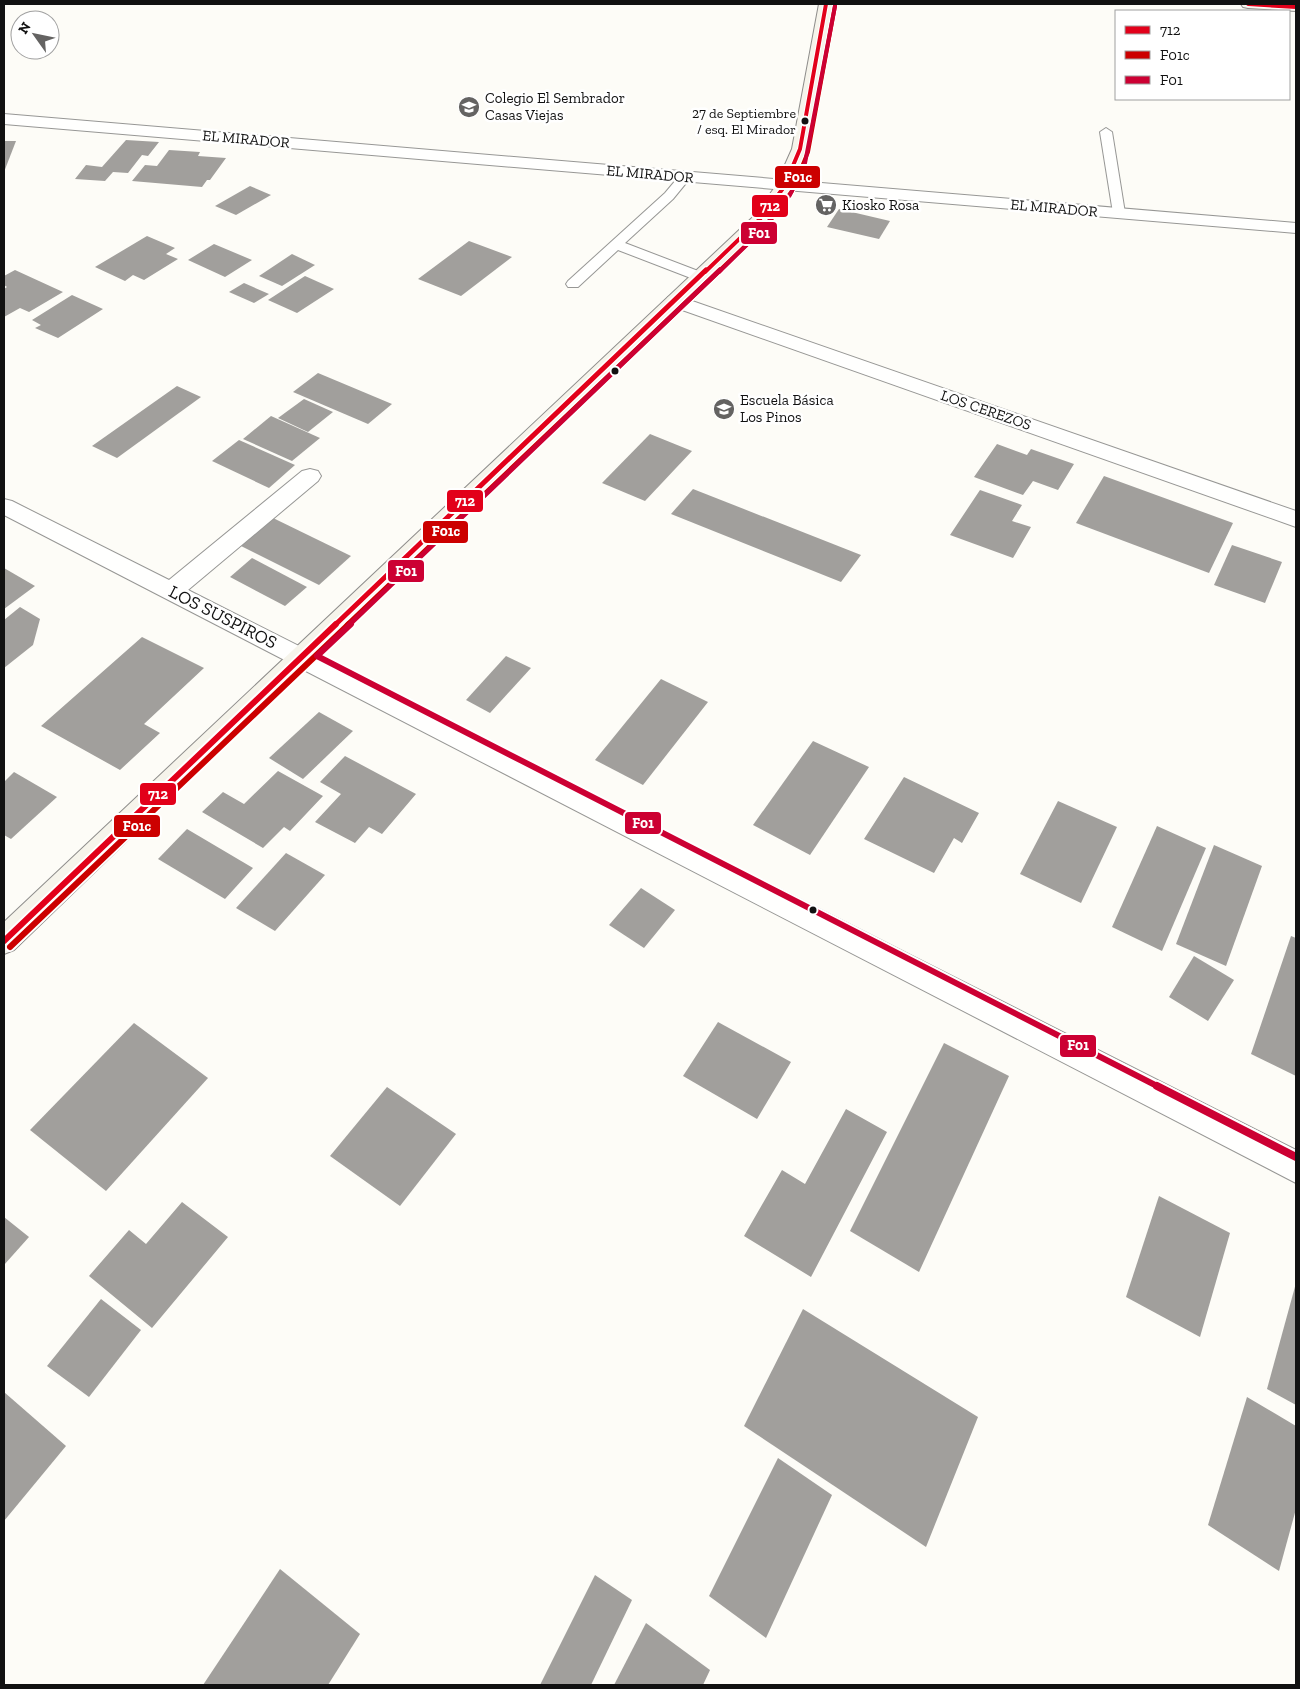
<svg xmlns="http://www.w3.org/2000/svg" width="1300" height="1689" font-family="'Zilla Slab',serif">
<rect width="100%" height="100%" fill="#fdfcf7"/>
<g fill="#a19f9c">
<path d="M126 140 159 142 148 156 142 155 128 173 113 172 105 181 75 179 86 165 102 167Z"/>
<path d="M4 141H16L4 172Z"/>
<path d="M169 150 200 152 198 156 226 158 210 180H207L202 187 132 181 145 165 157 166Z"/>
<path d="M250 186 271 195 236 215 215 206Z"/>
<path d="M839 209 890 221 879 239 827 227Z"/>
<path d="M147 236 175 248 166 254 178 259 144 280 133 275 125 281 95 267Z"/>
<path d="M469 241 512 257 461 296 418 279Z"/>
<path d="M214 244 252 260 225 277 188 260Z"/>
<path d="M292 254 315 265 282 286 259 276Z"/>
<path d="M15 270 63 292 29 312 20 308 4 317V289L7 287 4 285V276Z"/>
<path d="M305 276 334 289 297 313 268 300Z"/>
<path d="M244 283 269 294 254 303 229 292Z"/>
<path d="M72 295 103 309 58 338 35 328 41 325 32 320Z"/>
<path d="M318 373 392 404 368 424 293 392Z"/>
<path d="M177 386 201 397 117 458 92 446Z"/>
<path d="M304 399 333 412 308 432 278 418Z"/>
<path d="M271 416 320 438 292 461 243 439Z"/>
<path d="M650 434 692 451 645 501 602 483Z"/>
<path d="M239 440 295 465 269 488 212 461Z"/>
<path d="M997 444 1027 455 1031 449 1074 464 1058 490 1033 481 1023 495 974 477Z"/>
<path d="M1104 476 1233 523 1209 573 1076 523Z"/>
<path d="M693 489 861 555 841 582 671 514Z"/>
<path d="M980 490 1022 505 1012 521 1031 527 1013 558 950 535Z"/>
<path d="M271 517 351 556 319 585 239 545Z"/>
<path d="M1232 545 1282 562 1265 603 1214 585Z"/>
<path d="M252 558 307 587 285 606 230 577Z"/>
<path d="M4 568 35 586 4 609Z"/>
<path d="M20 607 40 619 33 645 4 668V620Z"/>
<path d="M142 637 204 668 144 724 160 733 120 770 41 726Z"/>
<path d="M506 656 531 668 490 713 466 700Z"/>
<path d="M661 679 708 702 643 785 595 760Z"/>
<path d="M319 712 353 731 303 779 269 758Z"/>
<path d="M813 741 869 767 810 855 753 825Z"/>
<path d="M345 756 416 794 382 834 369 827 355 843 315 822 341 794 320 782Z"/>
<path d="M278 771 323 796 290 831 284 827 263 848 202 812 223 792 244 804Z"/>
<path d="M14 772 57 797 11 839 4 835V782Z"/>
<path d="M904 777 979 813 962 843 954 838 934 873 864 839Z"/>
<path d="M1058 801 1117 827 1081 903 1020 874Z"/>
<path d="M1157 826 1206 848 1162 951 1112 927Z"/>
<path d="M187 829 253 868 225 899 158 859Z"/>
<path d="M1214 845 1262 866 1226 966 1176 944Z"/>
<path d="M286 853 325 875 275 931 236 908Z"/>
<path d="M641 888 675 910 644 948 609 925Z"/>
<path d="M1291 936 1296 938V1076L1251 1054Z"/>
<path d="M1194 956 1234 980 1208 1021 1169 997Z"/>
<path d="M718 1022 791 1062 757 1119 683 1076Z"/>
<path d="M134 1023 208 1078 106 1191 30 1130Z"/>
<path d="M944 1043 1009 1076 919 1272 850 1231Z"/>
<path d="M387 1087 456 1134 400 1206 330 1156Z"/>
<path d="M846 1109 887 1132 811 1277 744 1236 782 1170 805 1184Z"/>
<path d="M1159 1196 1230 1233 1200 1337 1126 1297Z"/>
<path d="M182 1202 228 1237 152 1328 89 1276 129 1230 146 1244Z"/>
<path d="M4 1217 29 1237 4 1265Z"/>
<path d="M1296 1283V1405L1267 1389Z"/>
<path d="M101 1299 141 1330 89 1397 47 1366Z"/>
<path d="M803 1309 978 1417 926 1547 744 1426Z"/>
<path d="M4 1392 66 1446 4 1521Z"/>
<path d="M1247 1397 1296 1426V1509L1279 1571 1208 1525Z"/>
<path d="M778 1458 832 1495 766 1638 709 1596Z"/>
<path d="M280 1569 360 1634 328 1685H203Z"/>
<path d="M595 1575 632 1600 591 1685H540Z"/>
<path d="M646 1623 710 1670 703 1685H614Z"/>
</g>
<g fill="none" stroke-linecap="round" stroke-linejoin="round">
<g stroke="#979795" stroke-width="2">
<g id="lane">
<path d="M1106 128 1112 132 1125 213 1119 217 1113 213 1100 132Z"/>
<path d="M685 173 691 177 673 199 625 243 706 274 708 277 706 280H696L618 250 578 287H568L566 284 568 281 665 193 681 174Z"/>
</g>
</g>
<g stroke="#979795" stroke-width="2">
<g id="street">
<path d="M4 114 1296 223V233L4 124Z"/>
<path d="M675 295 1296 511V527L668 305 666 301 668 297Z"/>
<path d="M310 469 318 471 321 476 318 481 188 590 1296 1150V1183L4 515V499L12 501 169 580 302 471Z"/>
</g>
</g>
<g stroke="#8e8d8b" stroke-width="2">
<g id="secondary">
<path d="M819 4H833L808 149 792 187 766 223 14 950 4 954V922L754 216 775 187 792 149Z"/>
<path d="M1241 4H1296V11L1248 8 1243 7Z"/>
</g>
</g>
<use href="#lane" fill="#fffffe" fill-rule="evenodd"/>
<use href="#street" fill="#fffffe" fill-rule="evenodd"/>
<use href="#secondary" fill="#f6f4eb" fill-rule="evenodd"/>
<g stroke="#fff" stroke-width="6">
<g id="bus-1-far2">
<path d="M1248 4 1296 7"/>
<path d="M705 272 760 219 784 187 800 149 826 4"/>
</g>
</g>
<g stroke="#fff" stroke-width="8">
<path id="bus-1-far1" d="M335 625 706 270"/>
</g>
<g stroke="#fff" stroke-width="10">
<path id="bus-1" d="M4 941 336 624"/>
</g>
<g stroke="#fff" stroke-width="6">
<path id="bus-2-far2" d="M718 272 767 225 792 191 808 152 835 6"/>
</g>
<g stroke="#fff" stroke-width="8">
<path id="bus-2-far1" d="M347 625 720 270"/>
</g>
<g stroke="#fff" stroke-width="10">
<path id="bus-2" d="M10 947 349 624"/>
</g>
<g stroke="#fff" stroke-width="6">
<path id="bus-3-far3" d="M719 272 760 232 790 195 805 163 835 6"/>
</g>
<g stroke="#fff" stroke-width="8">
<path id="bus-3-far2" d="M349 625 720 270"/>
</g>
<g stroke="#fff" stroke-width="10">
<path id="bus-3-far1" d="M351 624 317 656 1159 1087"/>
</g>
<g stroke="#fff" stroke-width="12">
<path id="bus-3" d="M1157 1086 1296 1157"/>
</g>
<use href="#bus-1-far2" stroke="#e2001a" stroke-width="4"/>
<use href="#bus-1-far1" stroke="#e2001a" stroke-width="5"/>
<use href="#bus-1" stroke="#e2001a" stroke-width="6"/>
<use href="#bus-2-far2" stroke="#c00" stroke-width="4"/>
<use href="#bus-2-far1" stroke="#c00" stroke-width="5"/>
<use href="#bus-2" stroke="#c00" stroke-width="6"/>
<use href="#bus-3-far3" stroke="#c03" stroke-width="4"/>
<use href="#bus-3-far2" stroke="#c03" stroke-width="5"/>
<use href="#bus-3-far1" stroke="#c03" stroke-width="6"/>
<use href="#bus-3" stroke="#c03" stroke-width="8"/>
</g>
<defs>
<g id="school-disc" transform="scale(1.125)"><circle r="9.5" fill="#646362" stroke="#fff"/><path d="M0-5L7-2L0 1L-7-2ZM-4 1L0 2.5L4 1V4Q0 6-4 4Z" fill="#fff"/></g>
<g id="supermarket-disc" transform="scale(1.125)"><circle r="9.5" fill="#646362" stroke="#fff"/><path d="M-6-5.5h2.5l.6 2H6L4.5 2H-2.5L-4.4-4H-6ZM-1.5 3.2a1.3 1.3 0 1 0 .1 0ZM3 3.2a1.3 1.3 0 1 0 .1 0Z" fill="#fff"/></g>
</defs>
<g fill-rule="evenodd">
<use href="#school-disc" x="469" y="107"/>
<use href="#supermarket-disc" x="826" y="205"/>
<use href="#school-disc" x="724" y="409"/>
</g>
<g fill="#111" stroke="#fff" stroke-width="2">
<circle cx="805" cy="121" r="4.5"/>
<circle cx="615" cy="371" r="4.5"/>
<circle cx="813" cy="910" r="4.5"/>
</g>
<g text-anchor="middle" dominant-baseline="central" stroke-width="5" stroke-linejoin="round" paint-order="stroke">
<g font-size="14" fill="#111" stroke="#fff" text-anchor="end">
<text x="796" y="113">27 de Septiembre<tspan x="796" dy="16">/ esq. El Mirador</tspan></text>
</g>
<g font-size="15" fill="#111" stroke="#fff" text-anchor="start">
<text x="485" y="98">Colegio El Sembrador<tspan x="485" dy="17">Casas Viejas</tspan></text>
<text x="842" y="205">Kiosko Rosa</text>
<text x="740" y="400">Escuela Básica<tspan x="740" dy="17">Los Pinos</tspan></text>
</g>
<g font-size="15" fill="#111" stroke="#fff">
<text transform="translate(246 139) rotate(5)">EL MIRADOR</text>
<text transform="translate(650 174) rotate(5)">EL MIRADOR</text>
<text transform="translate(1054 208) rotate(5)">EL MIRADOR</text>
<text transform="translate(986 410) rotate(19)">LOS CEREZOS</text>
</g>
<g font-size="18" fill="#111" stroke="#fff">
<text transform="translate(223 617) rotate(27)">LOS SUSPIROS</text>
</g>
</g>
<g stroke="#fff" stroke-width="2">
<rect x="774" y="165" width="47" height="24" rx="5" fill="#c00"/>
<rect x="751" y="194" width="38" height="24" rx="5" fill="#e2001a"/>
<rect x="740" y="221" width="38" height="24" rx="5" fill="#c03"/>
<rect x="446" y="489" width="38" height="24" rx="5" fill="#e2001a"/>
<rect x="422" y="520" width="47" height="24" rx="5" fill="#c00"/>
<rect x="387" y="559" width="38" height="24" rx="5" fill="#c03"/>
<rect x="139" y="782" width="38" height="24" rx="5" fill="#e2001a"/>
<rect x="624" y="811" width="38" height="24" rx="5" fill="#c03"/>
<rect x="113" y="814" width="48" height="24" rx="5" fill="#c00"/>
<rect x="1059" y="1034" width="38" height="24" rx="5" fill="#c03"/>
</g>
<g font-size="14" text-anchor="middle" font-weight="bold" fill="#fff">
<text x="798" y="182">F01c</text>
<text x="770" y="211">712</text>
<text x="759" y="238">F01</text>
<text x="465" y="506">712</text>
<text x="446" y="536">F01c</text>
<text x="406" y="576">F01</text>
<text x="158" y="799">712</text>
<text x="643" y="828">F01</text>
<text x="137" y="831">F01c</text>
<text x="1078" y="1050">F01</text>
</g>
<rect width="1300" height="1689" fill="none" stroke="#111111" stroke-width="10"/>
<rect x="1115" y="10" width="175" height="90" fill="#ffffff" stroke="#a0a0a0"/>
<rect x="1125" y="26" width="25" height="8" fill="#e2001a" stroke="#a0a0a0"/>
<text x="1160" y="35" font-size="15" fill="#111111">712</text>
<rect x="1125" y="51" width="25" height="8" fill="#cc0000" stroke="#a0a0a0"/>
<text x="1160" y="60" font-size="15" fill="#111111">F01c</text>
<rect x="1125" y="76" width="25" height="8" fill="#cc0033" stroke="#a0a0a0"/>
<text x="1160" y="85" font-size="15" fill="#111111">F01</text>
<g transform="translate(35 35) rotate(303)"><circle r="24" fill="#ffffff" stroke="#a0a0a0"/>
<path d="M0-4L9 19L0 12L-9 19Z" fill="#646362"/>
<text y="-8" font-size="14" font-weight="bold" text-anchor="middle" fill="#111111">N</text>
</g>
</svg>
